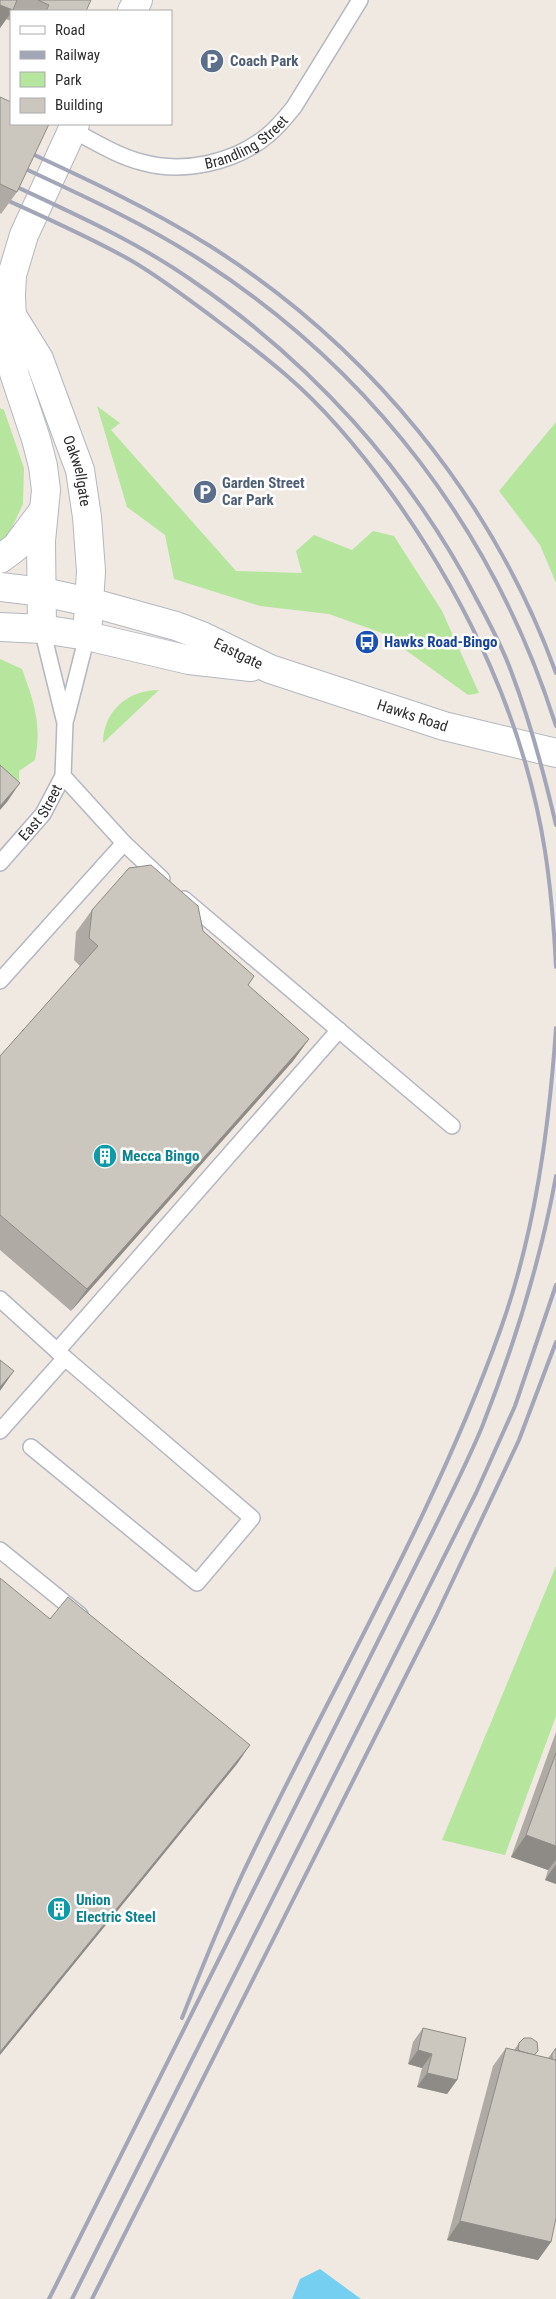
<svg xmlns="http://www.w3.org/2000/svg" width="556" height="2299" font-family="'Roboto Condensed',sans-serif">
<rect width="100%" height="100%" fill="#efe9e1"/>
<g fill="#b6e59e">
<path d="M97 406 120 423 111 430 236 571 302 573 296 551 314 535 352 550 373 531 394 536 442 611 479 693 468 695 382 633 329 614 260 606 174 579 165 535 127 507Z"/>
<path d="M0 408 4 410 24 468 23 504 6 540 0 543Z"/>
<path d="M556 422V583L540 545 499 491Z"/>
<path d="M0 659 22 669C34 702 42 725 35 760L19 771V780L11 796 0 786Z"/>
<path d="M159 690 103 743C103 711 128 690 159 690Z"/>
<path d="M556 1566V1716L505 1855 442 1840Z"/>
</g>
<path fill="#75cff0" d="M320 2269 361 2299H292L300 2279Z"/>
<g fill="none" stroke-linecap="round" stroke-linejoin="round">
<g stroke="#b4b7c1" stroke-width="18">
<g id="service">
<path id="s1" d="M72 130C94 141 117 156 141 162 183 174 235 163 268 135 278 127 286 117 294 107L360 0"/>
<path d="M66 719 87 636"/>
<path d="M63 776 124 843 162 879"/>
<path id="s2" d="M0 863 43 814 63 776 65 723 42 629"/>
<path d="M184 899 452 1126"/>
<path d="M0 981 124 843"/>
<path d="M0 1299 65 1358 252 1518 197 1583 31 1447"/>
<path d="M57 1351 339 1030"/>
<path d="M0 1431 65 1358"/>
<path d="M0 1550 80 1615"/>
</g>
</g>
<g stroke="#b4b7c1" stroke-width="30">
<g id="tertiary">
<path d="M132 11 138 0"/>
<path id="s3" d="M13 317 39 359 80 470 87 517 91 571 87 636"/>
<path d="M0 559 16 547 43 511"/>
<path id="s4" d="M0 587 43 592 89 602 176 626 202 636 270 669 444 726 556 753"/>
<path d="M0 627 42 629 87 636 189 660 251 667"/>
<path d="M42 629 41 541 46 490 43 466 36 439 14 373 11 295 12 275 24 235 75 124"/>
</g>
</g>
<use href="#service" stroke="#fff" stroke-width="15"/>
<use href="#tertiary" stroke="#fff" stroke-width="28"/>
<g stroke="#a3a6b8" stroke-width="4">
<path d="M0 139C71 172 143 204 210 246 368 346 492 497 556 673"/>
<path d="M0 157C68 189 139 220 202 261 373 371 495 533 556 726"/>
<path d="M0 179C65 210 131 238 190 279 310 361 409 469 476 598 489 622 502 646 511 671 530 721 544 773 556 825"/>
<path d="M0 197C44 217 90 237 132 261 161 278 188 299 215 319 239 337 263 355 286 375 327 410 362 453 393 496 468 601 525 723 545 851 551 889 554 928 556 967"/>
<path d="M182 2018C201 1970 220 1922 242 1875 328 1693 433 1519 501 1328 535 1232 549 1129 556 1028"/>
<path d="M49 2299 432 1533C449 1498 467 1463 482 1427 514 1346 540 1263 556 1176"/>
<path d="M72 2299 476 1493 515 1406 556 1285"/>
<path d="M92 2299 436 1616 519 1440 556 1342"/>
</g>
</g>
<g fill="#afaba4">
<path d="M0 0H91L86 11H11V21L6 19 0 28Z"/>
<path d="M0 97 17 192 1 214 0 213Z"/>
<path d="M92 910 203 931 254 976 248 986 309 1039 293 1061 71 1311 0 1250V1056L80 966 74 960 76 932Z"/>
<path d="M556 1732V1884L545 1880 548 1870 511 1857Z"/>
<path d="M423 2028 457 2080 447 2094 417 2087 422 2068 408 2064 413 2042Z"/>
<path d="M519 2043 538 2051 535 2055 548 2058 556 2048 551 2242 538 2260 447 2240 493 2066 506 2048 514 2050Z"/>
</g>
<g fill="#8e8b86">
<path d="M0 5 13 10 0 28Z"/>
<path d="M20 783 7 802 0 810V806Z"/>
<path d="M309 1039 293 1061 71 1311 87 1289Z"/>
<path d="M14 1371 0 1391V1387Z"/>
<path d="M250 1745 237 1764 0 2055V2052Z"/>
<path d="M526 1835 556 1846V1860L548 1870 511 1857Z"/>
<path d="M556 1864V1884L545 1880Z"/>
<path d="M418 2050 432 2054 422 2068 408 2064Z"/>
<path d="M427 2073 457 2080 447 2094 417 2087Z"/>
<path d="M460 2221 551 2242 538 2260 447 2240Z"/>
</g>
<g fill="#cbc7bf" stroke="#8e8b86">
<path d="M0 0H17L13 10 0 5Z"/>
<path d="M38 0H91L86 11H46L49 5Z"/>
<path d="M0 97 11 102V124H49L17 192 0 184Z"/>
<path d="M0 765 20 783 0 806Z"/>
<path d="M151 865 198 906 203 931 254 976 248 985 309 1039 87 1289 0 1215V1056L98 946 89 938 92 910 129 868Z"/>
<path d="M0 1360 14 1371 0 1387Z"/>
<path d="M0 1578 50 1619 68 1597 250 1745 0 2052Z"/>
<path d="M556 1753V1846L526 1835Z"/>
<path d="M423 2028 466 2038 457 2080 427 2073 432 2054 418 2050Z"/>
<path d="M524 2038H531L537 2042 538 2051 534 2055 520 2051 518 2049 519 2043Z"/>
<path d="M506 2048 556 2060V2218L551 2242 460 2221Z"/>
<path d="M556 2048V2060L552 2059V2054Z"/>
</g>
<defs>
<g id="parking-disc" transform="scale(1.25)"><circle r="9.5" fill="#5c6f8a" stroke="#fff"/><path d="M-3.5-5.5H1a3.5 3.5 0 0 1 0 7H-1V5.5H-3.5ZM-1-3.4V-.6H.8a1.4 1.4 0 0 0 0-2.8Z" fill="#fff"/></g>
<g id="bus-disc" transform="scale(1.25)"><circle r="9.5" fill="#1a4fb4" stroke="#fff"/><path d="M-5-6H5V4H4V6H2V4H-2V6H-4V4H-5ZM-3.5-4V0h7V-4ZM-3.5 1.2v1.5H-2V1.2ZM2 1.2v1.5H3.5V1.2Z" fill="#fff"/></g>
<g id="building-disc" transform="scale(1.25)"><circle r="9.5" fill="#0f9aa8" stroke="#fff"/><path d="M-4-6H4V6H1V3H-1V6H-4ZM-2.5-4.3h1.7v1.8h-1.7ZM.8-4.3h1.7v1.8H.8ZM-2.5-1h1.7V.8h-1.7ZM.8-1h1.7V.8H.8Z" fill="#fff"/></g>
</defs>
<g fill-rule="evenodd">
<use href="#parking-disc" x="212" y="61"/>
<use href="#parking-disc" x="205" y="492"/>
<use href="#bus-disc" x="367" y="642"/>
<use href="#building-disc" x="105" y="1156"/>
<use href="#building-disc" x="59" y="1909"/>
</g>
<g text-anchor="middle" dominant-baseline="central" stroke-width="5" stroke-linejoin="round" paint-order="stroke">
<g font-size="15" font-weight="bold" fill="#4e5e75" stroke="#fff" text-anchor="start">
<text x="230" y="61">Coach Park</text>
<text x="222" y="483">Garden Street<tspan x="222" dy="17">Car Park</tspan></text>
</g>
<g font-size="15" fill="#2e2e2e" stroke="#fff">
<text stroke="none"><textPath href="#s1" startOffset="188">Brandling Street</textPath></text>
<text stroke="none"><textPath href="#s3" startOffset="168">Oakwellgate</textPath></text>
<text stroke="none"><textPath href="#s4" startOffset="249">Eastgate</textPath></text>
<text stroke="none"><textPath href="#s4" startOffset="434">Hawks Road</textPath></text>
<text stroke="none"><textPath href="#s2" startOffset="65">East Street</textPath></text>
</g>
<g font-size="15" font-weight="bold" fill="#164399" stroke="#fff" text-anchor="start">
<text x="384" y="642">Hawks Road-Bingo</text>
</g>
<g font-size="15" font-weight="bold" fill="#0d838f" stroke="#fff" text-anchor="start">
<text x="122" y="1156">Mecca Bingo</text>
<text x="76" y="1900">Union<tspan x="76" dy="17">Electric Steel</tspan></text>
</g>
</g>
<rect x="10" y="10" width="162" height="115" fill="#ffffff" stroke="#ababab"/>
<rect x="20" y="26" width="25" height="8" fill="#ffffff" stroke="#ababab"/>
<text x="55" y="35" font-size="15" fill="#2e2e2e">Road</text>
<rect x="20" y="51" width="25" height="8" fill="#a3a6b8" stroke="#ababab"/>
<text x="55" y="60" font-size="15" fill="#2e2e2e">Railway</text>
<rect x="20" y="72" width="25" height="15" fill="#b6e59e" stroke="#ababab"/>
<text x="55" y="85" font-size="15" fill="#2e2e2e">Park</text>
<rect x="20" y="98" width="25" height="15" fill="#cbc7bf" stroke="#ababab"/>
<text x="55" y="110" font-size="15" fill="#2e2e2e">Building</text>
</svg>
